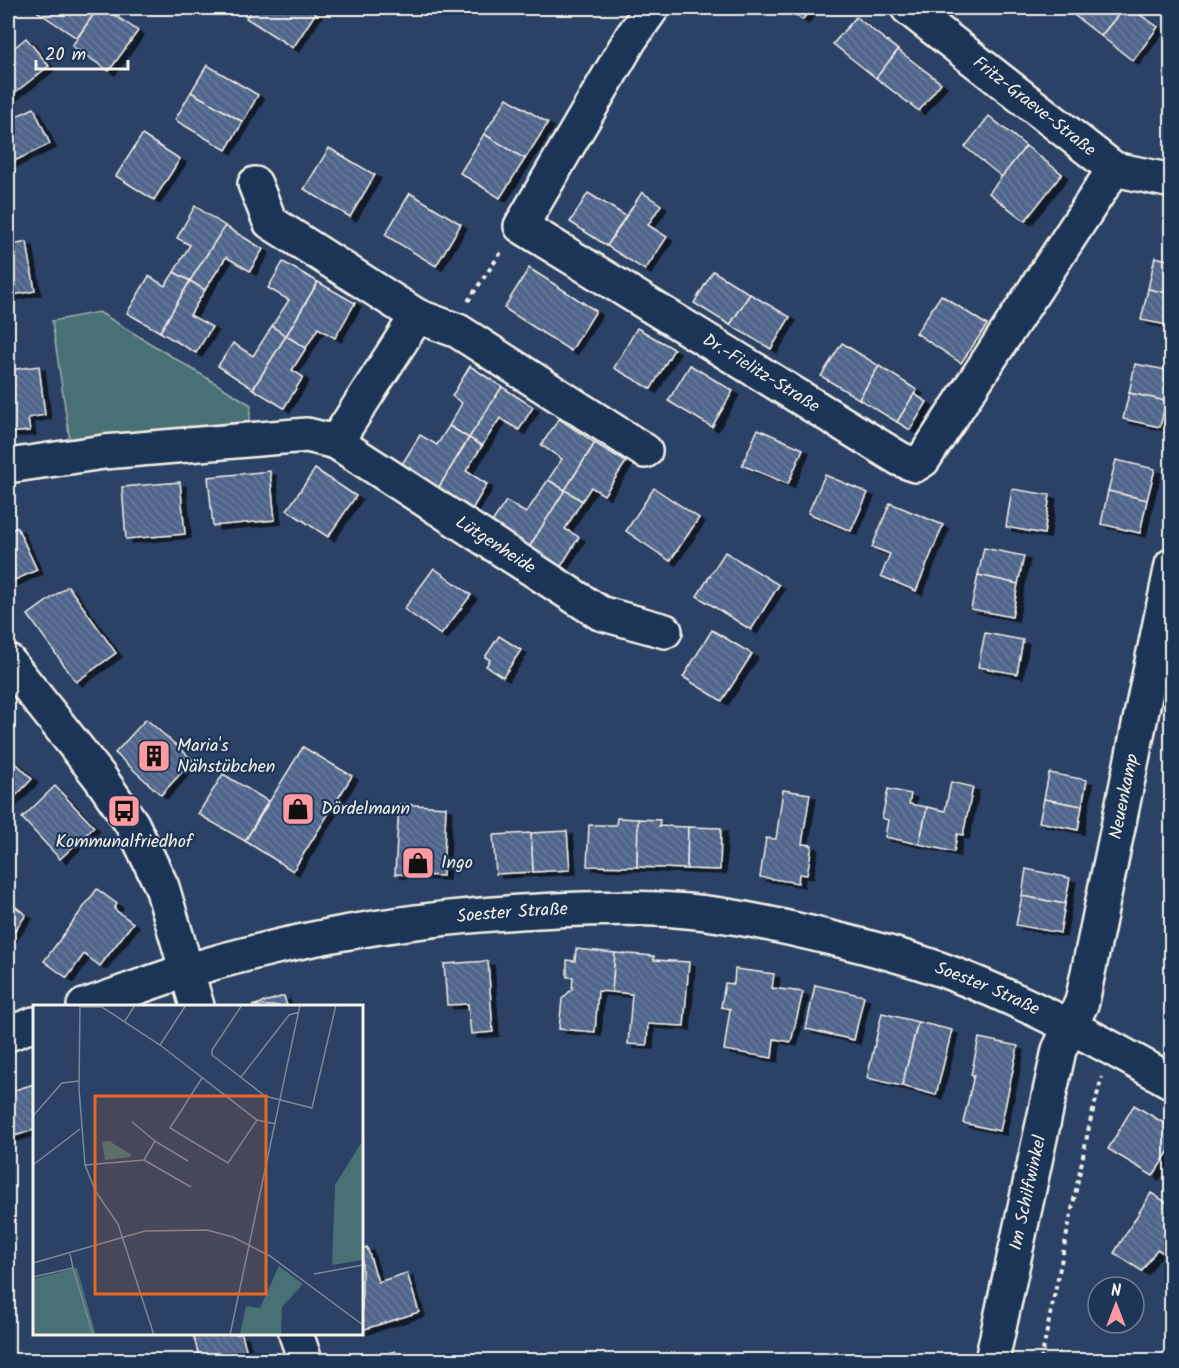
<svg xmlns="http://www.w3.org/2000/svg" width="1179" height="1368" font-family="Kalam,sans-serif">
<defs>
<pattern id="building-back-hatch" width="6" height="6" patternUnits="userSpaceOnUse" patternTransform="scale(1.5)"><rect width="6" height="6" fill="#50658b"/><path d="M-1 5l2 2M0 0l6 6M5-1l2 2" fill="none" stroke="#6a7c9b"/></pattern>
<filter id="shadow"><feDropShadow dx="6" dy="4" stdDeviation="0" flood-color="#0009"/></filter>
</defs>
<rect width="100%" height="100%" fill="#2b4266"/>
<filter id="ink" filterUnits="userSpaceOnUse"><feTurbulence type="fractalNoise" baseFrequency=".0167" numOctaves="2"/><feDisplacementMap in="SourceGraphic" scale="12" xChannelSelector="R" yChannelSelector="G"/><feConvolveMatrix kernelMatrix="1 2 1 2 8 2 1 2 1" color-interpolation-filters="sRGB"/></filter>
<g filter="url(#ink)">
<path fill="#487075" stroke="#9eb0ae" stroke-width="1.5" d="M99 312 251 405 249 424 70 441 52 321Z"/>
<g fill="url(#building-back-hatch)" stroke="#f4f1e8" stroke-width="1.5" filter="url(#shadow)">
<path d="M32 8H98L77 38Z"/>
<path d="M98 8H104L138 31 109 71 72 46Z"/>
<path d="M253 8H319L293 48 246 18Z"/>
<path d="M786 8H812L802 20Z"/>
<path d="M1074 8H1124L1101 36 1070 12Z"/>
<path d="M1124 8H1130L1158 27 1133 61 1101 36Z"/>
<path d="M856 17 898 50 876 78 833 44Z"/>
<path d="M26 38 49 66 8 98V53Z"/>
<path d="M898 50 941 83 919 111 876 78Z"/>
<path d="M207 65 258 95 243 122 191 92Z"/>
<path d="M191 92 243 122 226 150 175 120Z"/>
<path d="M507 98 548 123 525 159 484 134Z"/>
<path d="M34 108 50 144 8 164V120Z"/>
<path d="M989 116 1026 146 1002 177 965 147Z"/>
<path d="M484 134 525 159 500 198 460 173Z"/>
<path d="M142 135 180 159 154 200 116 176Z"/>
<path d="M1026 146 1062 174 1025 221 989 193Z"/>
<path d="M329 148 375 175 350 217 304 189Z"/>
<path d="M642 192 661 205 648 225 667 237 645 270 607 246Z"/>
<path d="M410 193 461 224 436 266 385 235Z"/>
<path d="M588 193 626 216 607 246 570 222Z"/>
<path d="M195 206 225 226 190 281 174 272 190 245 177 238Z"/>
<path d="M225 226 263 249 250 271 226 257 205 290 190 281Z"/>
<path d="M27 242 35 291 8 296V246Z"/>
<path d="M1155 257 1172 261V294L1148 289Z"/>
<path d="M283 262 318 282 286 336 272 326 289 300 268 288Z"/>
<path d="M529 268 596 311 571 351 504 308Z"/>
<path d="M713 271 750 294 730 325 694 303Z"/>
<path d="M174 272 190 281 160 332 127 313 149 276 165 286Z"/>
<path d="M190 281 205 290 190 315 212 327 196 353 160 332Z"/>
<path d="M318 282 355 303 335 338 318 328 306 348 286 336Z"/>
<path d="M1148 289 1172 294V326L1141 320Z"/>
<path d="M750 294 790 317 771 349 730 325Z"/>
<path d="M941 295 987 325 961 363 916 333Z"/>
<path d="M272 326 286 336 253 389 218 366 233 343 253 356Z"/>
<path d="M637 328 674 349 651 389 614 368Z"/>
<path d="M286 336 306 348 292 370 303 377 284 408 253 389Z"/>
<path d="M842 343 879 366 859 399 821 376Z"/>
<path d="M1135 364 1172 371 1166 401 1129 393Z"/>
<path d="M690 365 733 391 712 427 668 401Z"/>
<path d="M39 366 45 415 28 418 30 431 8 433V370Z"/>
<path d="M470 366 502 387 469 438 449 426 462 403 452 396Z"/>
<path d="M879 366 917 390 897 422 859 399Z"/>
<path d="M502 387 533 407 519 430 500 418 482 446 469 438Z"/>
<path d="M1129 393 1166 401 1160 427 1123 419Z"/>
<path d="M914 394 927 402 910 430 897 422Z"/>
<path d="M559 419 595 443 565 490 548 480 562 459 541 445Z"/>
<path d="M449 426 469 438 436 492 399 469 420 435 437 445Z"/>
<path d="M758 429 803 449 788 484 742 465Z"/>
<path d="M469 438 482 446 466 471 487 484 470 513 436 492Z"/>
<path d="M595 443 626 462 604 495 591 487 582 501 565 490Z"/>
<path d="M1116 460 1155 469 1147 500 1108 491Z"/>
<path d="M315 469 356 496 328 537 287 510Z"/>
<path d="M270 471 275 520 213 526 208 477Z"/>
<path d="M825 475 868 493 851 531 808 513Z"/>
<path d="M548 480 565 490 528 549 490 525 506 501 526 513Z"/>
<path d="M180 482 185 534 126 539 122 487Z"/>
<path d="M654 488 699 518 670 561 626 531Z"/>
<path d="M1012 489 1050 495 1044 534 1006 527Z"/>
<path d="M565 490 582 501 565 529 579 537 560 568 528 549Z"/>
<path d="M1108 491 1147 500 1140 533 1101 524Z"/>
<path d="M890 503 943 525 916 591 881 576 890 554 872 547Z"/>
<path d="M17 527 37 570 8 583V532Z"/>
<path d="M984 548 1024 556 1018 584 978 575Z"/>
<path d="M725 552 779 585 751 630 697 596Z"/>
<path d="M434 568 471 595 441 635 404 609Z"/>
<path d="M978 575 1018 584 1012 617 971 609Z"/>
<path d="M68 586 116 653 76 682 28 615Z"/>
<path d="M712 630 752 654 722 701 683 677Z"/>
<path d="M985 633 1023 640 1017 674 978 667Z"/>
<path d="M499 636 521 650 503 677 486 666 490 660 485 657Z"/>
<path d="M146 719 193 760 161 795 115 753Z"/>
<path d="M303 747 352 776 293 871 245 841Z"/>
<path d="M8 755 32 779 8 804Z"/>
<path d="M1049 773 1087 780 1082 806 1044 799Z"/>
<path d="M223 774 268 801 245 841 198 814Z"/>
<path d="M951 782 973 787 963 835 957 834 954 852 919 844 927 807 945 811Z"/>
<path d="M55 786 94 827 60 859 22 818Z"/>
<path d="M888 789 911 794 909 804 927 807 919 844 885 837 888 820 882 818Z"/>
<path d="M783 790 810 794 802 844 812 845 807 875 799 874 798 883 760 877 766 838 776 839Z"/>
<path d="M1044 799 1082 806 1078 830 1039 822Z"/>
<path d="M399 804 446 807 443 876 395 874Z"/>
<path d="M617 818 638 819 637 867 587 866 589 825H616Z"/>
<path d="M638 819 660 820 659 826 688 827 687 869 637 867Z"/>
<path d="M688 827 721 828 720 870 687 869Z"/>
<path d="M567 831 570 870 533 872 531 833Z"/>
<path d="M531 833 533 872 496 874 493 835Z"/>
<path d="M1026 869 1070 878 1065 904 1022 896Z"/>
<path d="M97 889 117 904 114 909 133 923 100 966 84 954 67 978 44 961Z"/>
<path d="M1022 896 1065 904 1060 933 1016 925Z"/>
<path d="M8 901 26 915 8 940Z"/>
<path d="M576 949 615 953 612 992 598 991 595 1032 559 1029 562 999 572 989 573 977H567V960L575 961Z"/>
<path d="M615 953 654 956V960L689 962 684 1026 648 1024 647 1045 628 1044 632 994 612 992Z"/>
<path d="M488 961 493 1032 471 1034 468 1004 447 1005 444 964Z"/>
<path d="M735 969 774 974 772 988 803 992 791 1042 774 1039 772 1058 724 1050 730 1009 721 1007 725 983 734 984Z"/>
<path d="M815 985 864 996 854 1040 806 1029Z"/>
<path d="M284 996 287 1006H252Z"/>
<path d="M882 1013 918 1022 902 1086 867 1078Z"/>
<path d="M918 1022 952 1030 936 1095 902 1086Z"/>
<path d="M979 1038 1018 1046 1000 1131 963 1123 974 1075H971Z"/>
<path d="M34 1084V1130L8 1138V1092Z"/>
<path d="M1134 1105 1172 1128V1146L1153 1176 1108 1149Z"/>
<path d="M1151 1193 1172 1206V1258L1157 1249 1142 1271 1114 1253Z"/>
<path d="M367 1247 378 1282 407 1273 419 1312 362 1330V1249Z"/>
<path d="M193 1334H242L249 1360H200Z"/>
<path d="M395 1351 399 1360H367Z"/>
<path d="M876 1355 903 1360H875Z"/>
</g>
<g fill="none" stroke-linecap="round" stroke-linejoin="round">
<g stroke="#f4f1e8" stroke-width="38">
<g id="minor">
<path id="s1" d="M652 8 631 38 521 226 900 459 915 465 923 460 1114 169"/>
<path id="s2" d="M908 8 1114 169 1172 181"/>
<path d="M255 184 270 222 417 316"/>
<path id="s3" d="M336 442 600 613 665 631"/>
<path d="M8 466 104 452 307 435 336 442 417 316 458 331 645 451"/>
<path d="M8 661 99 776 132 824 162 887 197 1006"/>
<path d="M296 1334 305 1360"/>
<path id="s4" d="M992 1360 1059 1050 1082 1002 1172 565"/>
</g>
</g>
<g stroke="#f4f1e8" stroke-width="38">
<g id="major">
<path id="s5" d="M84 1006C118 995 152 981 186 971 301 936 420 917 539 911 588 908 638 906 687 911 734 915 781 926 827 937 869 947 912 958 953 974 1029 1003 1101 1041 1172 1082"/>
<path d="M8 1034 34 1024"/>
</g>
</g>
<g stroke="#f4f1e8" stroke-width="4" stroke-dasharray="4.5 4.5" stroke-linecap="butt">
<path d="M468 301 502 251"/>
<path d="M1041 1360 1090 1122 1102 1077"/>
</g>
<use href="#minor" stroke="#1d3557" stroke-width="33"/>
<use href="#major" stroke="#1d3557" stroke-width="33"/>
</g>
</g>
<defs>
<g id="building-square" transform="scale(1.725)"><rect x="-9" y="-9" width="18" height="18" rx="4" fill="#ff9aa2" stroke="#1d3557"/><path d="M-4-6H4V6H1V3H-1V6H-4ZM-2.5-4.3h1.7v1.8h-1.7ZM.8-4.3h1.7v1.8H.8ZM-2.5-1h1.7V.8h-1.7ZM.8-1h1.7V.8H.8Z" fill="#111"/></g>
<g id="shop-square" transform="scale(1.725)"><rect x="-9" y="-9" width="18" height="18" rx="4" fill="#ff9aa2" stroke="#1d3557"/><path d="M-5-2.5h2.3a2.7 3.5 0 0 1 5.4 0H5L5.5 6h-11ZM-1.5-2.5h3a1.5 2.3 0 0 0-3 0Z" fill="#111"/></g>
<g id="bus-square" transform="scale(1.725)"><rect x="-9" y="-9" width="18" height="18" rx="4" fill="#ff9aa2" stroke="#1d3557"/><path d="M-5-6H5V4H4V6H2V4H-2V6H-4V4H-5ZM-3.5-4V0h7V-4ZM-3.5 1.2v1.5H-2V1.2ZM2 1.2v1.5H3.5V1.2Z" fill="#111"/></g>
</defs>
<g fill-rule="evenodd">
<use href="#building-square" x="154" y="756"/>
<use href="#shop-square" x="298" y="809"/>
<use href="#bus-square" x="124" y="811"/>
<use href="#shop-square" x="418" y="863"/>
</g>
<g text-anchor="middle" dominant-baseline="central" stroke-width="4.5" stroke-linejoin="round" paint-order="stroke">
<g font-size="18" fill="#f4f1e8" stroke="#1d3557">
<text stroke="none"><textPath href="#s2" startOffset="160">Fritz-Graeve-Straße</textPath></text>
<text stroke="none"><textPath href="#s1" startOffset="536">Dr.-Fielitz-Straße</textPath></text>
<text stroke="none"><textPath href="#s3" startOffset="190">Lütgenheide</textPath></text>
<text stroke="none"><textPath href="#s4" startOffset="580">Neuenkamp</textPath></text>
<text stroke="none"><textPath href="#s5" startOffset="440">Soester Straße</textPath></text>
<text stroke="none"><textPath href="#s5" startOffset="926">Soester Straße</textPath></text>
<text stroke="none"><textPath href="#s4" startOffset="171">Im Schilfwinkel</textPath></text>
</g>
<g font-size="18" fill="#f4f1e8" stroke="#1d3557" text-anchor="start">
<text x="177" y="746">Maria's<tspan x="177" dy="21">Nähstübchen</tspan></text>
<text x="321" y="809">Dördelmann</text>
<text x="124" y="842" text-anchor="middle">Kommunalfriedhof</text>
<text x="441" y="863">Ingo</text>
</g>
</g>
<g transform="translate(33 1005)">
<rect width="330" height="330" fill="#2b4266"/>
<path d="M330 135V255L299 260 302 180ZM246 261 270 279 249 302 248 330H207L213 301 227 303Z" fill="#487075"/>
<path d="M44 263 63 330H0V274Z" fill="#487075"/>
<path d="M76 136 98 149V152L72 155 69 137Z" fill="#487075"/>
<path fill="none" stroke="#7b889a" stroke-width="1.5" d="M47 0 46 84 52 160 63 187 85 219 121 330M209 0 179 45V50L232 91 279 103 303 0M47 2H69L127 40 224 115 243 119M92 16 102 0M127 40 153 0M208 72 256 10 266 7M169 73 137 123 195 158 224 115M0 111 29 78 46 76M99 117 122 136M111 155 158 182M0 160 47 124M52 160 111 155 122 136 155 156M0 258 112 226 174 225 200 232 237 251 330 320M40 263 60 330M281 269 330 260M0 272 40 263 37 249M197 330 267 0"/>
<path fill="#e96822" fill-opacity="0.15" stroke="#e96822" stroke-width="3" d="M62 91H233V289H62Z"/>
<rect width="330" height="330" fill="none" stroke="#f4f1e8" stroke-width="3"/>
</g>
<rect width="1179" height="1368" fill="none" stroke="#1d3557" stroke-width="30"/>
<rect x="15" y="15" width="1149" height="1338" fill="none" stroke="#f4f1e8" stroke-width="2" filter="url(#ink)"/>
<g transform="translate(1116 1305)"><circle r="28" fill="#1d3557" stroke="#738091" stroke-width="1.5"/>
<path d="M0-4.5L10 22L0 15L-10 22Z" fill="#ff9aa2"/>
<text y="-9" font-size="16" font-weight="bold" text-anchor="middle" fill="#f4f1e8">N</text>
</g>
<path d="M36 60v9h92v-9" fill="none" stroke="#f4f1e8" stroke-width="3"/>
<text x="45" y="60" font-size="18" fill="#f4f1e8" stroke="#1d3557" stroke-width="4.5" paint-order="stroke">20 m</text>
</svg>
